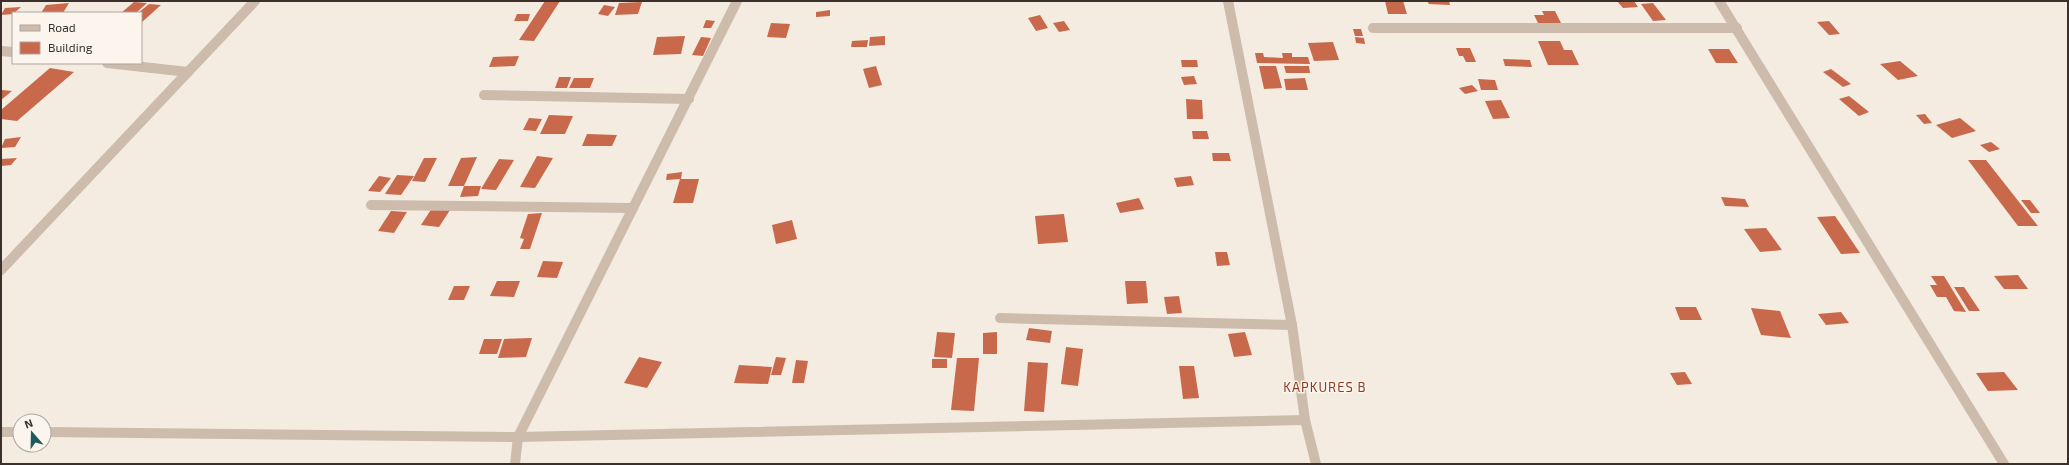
<svg xmlns="http://www.w3.org/2000/svg" width="2069" height="465" font-family="'Exo 2',sans-serif">
<rect width="100%" height="100%" fill="#f4ebe1"/>
<g fill="#c8694b">
<path d="M545 1H560L534 41 519 40Z"/>
<path d="M1385 1H1403L1407 14H1388Z"/>
<path d="M1427 1H1449L1450 5 1429 4Z"/>
<path d="M1617 1H1634L1638 7 1623 8Z"/>
<path d="M134 2 147 3 136 13H121Z"/>
<path d="M642 2 638 14 615 15 619 3Z"/>
<path d="M69 3 63 13H41L46 5Z"/>
<path d="M1653 3 1666 20 1653 21 1641 4Z"/>
<path d="M149 4 161 5 141 23V13H138Z"/>
<path d="M604 5 615 7 608 16 598 14Z"/>
<path d="M21 7 13 14 1 15 5 8Z"/>
<path d="M830 10V16L816 17V12Z"/>
<path d="M1542 11H1555L1561 23H1538L1534 15H1544Z"/>
<path d="M517 14H530L528 21H514Z"/>
<path d="M1040 15 1048 28 1036 31 1028 18Z"/>
<path d="M706 20 715 21 711 28H703Z"/>
<path d="M1064 21 1070 30 1059 32 1053 23Z"/>
<path d="M1829 21 1840 34 1829 35 1817 22Z"/>
<path d="M771 23 790 24 786 38 767 37Z"/>
<path d="M1353 29H1361L1363 36H1355Z"/>
<path d="M685 36 681 54 653 55 657 37Z"/>
<path d="M885 36V45L869 46 870 37Z"/>
<path d="M701 37 711 38 703 56 692 55Z"/>
<path d="M1355 37 1364 38 1365 44 1356 43Z"/>
<path d="M868 40 867 47H851L852 41Z"/>
<path d="M1538 41H1560L1564 50H1572L1579 65H1548Z"/>
<path d="M1333 42 1339 60 1314 61 1308 43Z"/>
<path d="M1456 48H1470L1476 62H1466L1463 56H1459Z"/>
<path d="M1708 49H1729L1738 63H1716Z"/>
<path d="M1255 53H1263L1264 57 1283 58 1282 53H1292V57H1308L1310 64 1257 63Z"/>
<path d="M519 56 515 66 489 67 493 57Z"/>
<path d="M1503 59 1530 60 1532 67 1505 66Z"/>
<path d="M1181 60H1197L1198 67H1182Z"/>
<path d="M1900 61 1918 76 1898 80 1880 64Z"/>
<path d="M876 66 882 85 869 88 863 69Z"/>
<path d="M1259 66H1276L1282 88 1264 89Z"/>
<path d="M1284 66H1309L1310 73H1286Z"/>
<path d="M50 68 74 72 17 121 1 119V110Z"/>
<path d="M1831 69 1851 84 1843 87 1823 72Z"/>
<path d="M1194 76 1197 84 1184 85 1181 77Z"/>
<path d="M559 77H571L567 88H555Z"/>
<path d="M574 78H594L590 88H569Z"/>
<path d="M1305 78 1308 90H1286L1284 79Z"/>
<path d="M1478 79 1495 80 1498 90H1481Z"/>
<path d="M1472 85 1478 91 1465 94 1459 88Z"/>
<path d="M1 90H2L12 91 1 100Z"/>
<path d="M1849 96 1869 112 1859 116 1839 99Z"/>
<path d="M1186 99 1202 100 1203 119H1187Z"/>
<path d="M1501 100 1510 118 1493 119 1485 101Z"/>
<path d="M1925 114 1932 123 1924 124 1916 115Z"/>
<path d="M549 115 573 116 565 134H540Z"/>
<path d="M529 118 542 119 536 131 523 130Z"/>
<path d="M1960 118 1976 131 1952 138 1936 125Z"/>
<path d="M1192 131H1207L1209 139H1193Z"/>
<path d="M587 134 617 135 612 146H582Z"/>
<path d="M21 137 15 147 1 148 5 139Z"/>
<path d="M1991 142 2000 149 1989 152 1980 145Z"/>
<path d="M1212 153H1229L1231 161H1213Z"/>
<path d="M537 156 553 158 535 188 520 187Z"/>
<path d="M477 157 464 186H448L461 158Z"/>
<path d="M17 158 11 165 1 166V159Z"/>
<path d="M424 158H437L425 182 412 181Z"/>
<path d="M499 159 514 160 496 190 481 189Z"/>
<path d="M1968 160H1986L2038 226H2018Z"/>
<path d="M682 172 681 179 666 180 667 174Z"/>
<path d="M397 175 414 176 401 195 385 194Z"/>
<path d="M379 176 391 178 380 192 368 191Z"/>
<path d="M1191 176 1194 185 1177 187 1174 178Z"/>
<path d="M680 179H699L693 203H673Z"/>
<path d="M464 186H481L478 196 460 197Z"/>
<path d="M1721 197 1745 199 1749 207 1725 206Z"/>
<path d="M1139 198 1144 209 1120 213 1116 203Z"/>
<path d="M2021 200H2030L2040 213H2031Z"/>
<path d="M432 208 450 210 439 227 421 225Z"/>
<path d="M391 211 407 212 394 233 378 231Z"/>
<path d="M542 213 530 249H520L524 239 520 238 528 214Z"/>
<path d="M1064 214 1068 242 1038 244 1035 216Z"/>
<path d="M1835 216 1860 253 1841 254 1817 217Z"/>
<path d="M792 220 797 239 776 244 772 225Z"/>
<path d="M1766 228 1782 250 1760 252 1744 229Z"/>
<path d="M1215 252H1227L1230 265 1217 266Z"/>
<path d="M543 261 563 262 557 278 537 277Z"/>
<path d="M2018 275 2028 289H2004L1994 276Z"/>
<path d="M1931 276H1944L1966 312 1954 311 1946 297H1937L1930 285H1937Z"/>
<path d="M497 281H520L514 297 490 296Z"/>
<path d="M1125 281H1146L1148 303 1127 304Z"/>
<path d="M454 286H470L464 300H448Z"/>
<path d="M1954 287H1964L1980 311H1969Z"/>
<path d="M1179 296 1182 313 1167 314 1164 297Z"/>
<path d="M1675 307H1696L1702 320H1680Z"/>
<path d="M1751 308 1780 311 1791 338 1761 335Z"/>
<path d="M1841 312 1849 323 1826 325 1818 314Z"/>
<path d="M1029 328 1052 331 1050 343 1026 340Z"/>
<path d="M937 332 955 333 952 358 934 357Z"/>
<path d="M997 332V354H983V333Z"/>
<path d="M1245 332 1252 355 1234 357 1228 334Z"/>
<path d="M532 338 526 357 498 358 504 339Z"/>
<path d="M484 339H502L497 354H479Z"/>
<path d="M1066 347 1083 349 1078 386 1061 384Z"/>
<path d="M639 357 662 362 647 388 624 383Z"/>
<path d="M776 357 786 358 781 375H771Z"/>
<path d="M957 358H979L974 411 951 410Z"/>
<rect x="932" y="359" width="15" height="9"/>
<path d="M796 360 808 361 804 383H792Z"/>
<path d="M1028 362 1048 363 1044 412 1024 411Z"/>
<path d="M739 365 772 367 768 384 734 383Z"/>
<path d="M1179 366H1194L1199 398 1183 399Z"/>
<path d="M1685 372 1692 384 1677 385 1670 373Z"/>
<path d="M2004 372 2018 390 1988 391 1976 373Z"/>
</g>
<g fill="none" stroke-linecap="round" stroke-linejoin="round">
<g stroke="#cdbbac" stroke-width="10">
<path d="M1228 1 1292 325 1305 420 1316 464"/>
<path d="M1719 1 2004 464"/>
<path d="M1373 28H1737"/>
<path d="M1 51 13 52"/>
<path d="M107 63 188 72"/>
<path d="M484 95 689 99"/>
<path d="M371 205 633 208"/>
<path d="M1 270 255 1"/>
<path d="M1000 318 1292 325"/>
<path d="M1 432H20"/>
<path d="M44 432 518 437 1305 420"/>
<path d="M515 464 518 437 737 1"/>
</g>
</g>
<g text-anchor="middle" dominant-baseline="central" stroke-width="3" stroke-linejoin="round" paint-order="stroke">
<g font-size="13" letter-spacing="1" fill="#8c3b22" stroke="#fbf5ee">
<text x="1325" y="387">KAPKURES B</text>
</g>
</g>
<rect width="2069" height="465" fill="none" stroke="#3b302b" stroke-width="4"/>
<rect x="12" y="12" width="130" height="52" fill="#fbf5ee" stroke="#aea6a0"/>
<rect x="20" y="25" width="20" height="6" fill="#cdbbac" stroke="#aea6a0"/>
<text x="48" y="32" font-size="12" fill="#3b302b">Road</text>
<rect x="20" y="42" width="20" height="12" fill="#c8694b" stroke="#aea6a0"/>
<text x="48" y="52" font-size="12" fill="#3b302b">Building</text>
<g transform="translate(32 433) rotate(340)"><circle r="19" fill="#fbf5ee" stroke="#aea6a0"/>
<path d="M0-3L7 15L0 10L-7 15Z" fill="#1f5a5e"/>
<text y="-6" font-size="11" font-weight="bold" text-anchor="middle" fill="#3b302b">N</text>
</g>
</svg>
